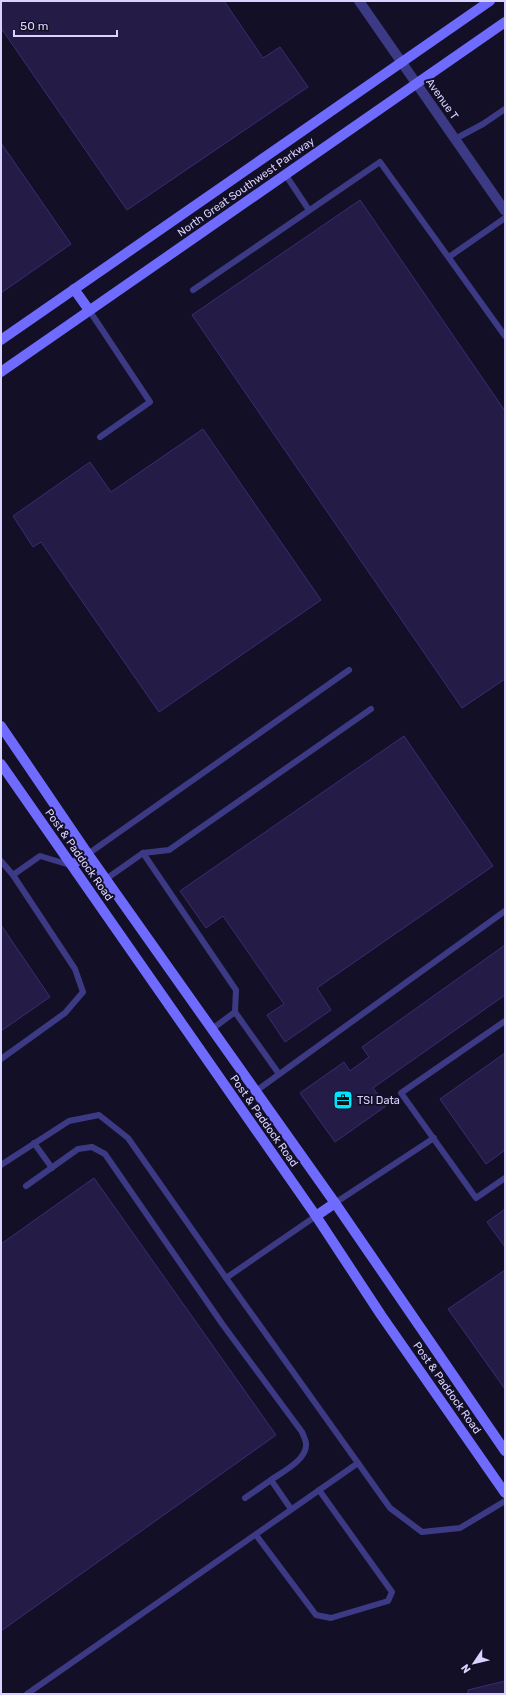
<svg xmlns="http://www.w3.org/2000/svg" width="506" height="1695" font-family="Rubik,sans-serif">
<rect width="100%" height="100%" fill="#130f26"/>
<g fill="#241b47" stroke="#3b2d73">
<path d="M1 1H224L263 58 280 47 308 87 127 210 1 28Z"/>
<path d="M1 143 71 244 1 293Z"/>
<path d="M360 200 505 411V679L462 708 192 315Z"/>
<path d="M203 429 321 600 159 712 41 542 33 547 13 516 90 462 111 492Z"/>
<path d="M404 736 493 866 317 988 331 1010 285 1042 267 1015 284 1004 223 916 206 928 180 891Z"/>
<path d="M1 925 50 997 1 1031Z"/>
<path d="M505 945V995L373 1088 386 1106 335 1142 300 1093 344 1062 350 1071 369 1057 362 1047Z"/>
<path d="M505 1053V1150L486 1164 440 1099Z"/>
<path d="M94 1178 276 1435 1 1631V1244Z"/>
<path d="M505 1209V1247L487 1222Z"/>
<path d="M505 1270V1389L448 1309Z"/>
<path d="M505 1681V1694H468V1690Z"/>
</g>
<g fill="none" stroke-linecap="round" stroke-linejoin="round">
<g stroke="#3d3a85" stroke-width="6">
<path d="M455 139 483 124 505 109"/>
<path d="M285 174 309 210"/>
<path d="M449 257 505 218"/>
<path d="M193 290 380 162 505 336"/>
<path d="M89 310 150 402 100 437"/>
<path d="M143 853 169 850 371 709"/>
<path d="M88 854 349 670"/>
<path d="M1 861 13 875"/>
<path d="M106 879 143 853 236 990 235 1012"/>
<path d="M505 1021 401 1093 476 1198 505 1178"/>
<path d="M212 1029 235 1012 279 1074"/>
<path d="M1 1059 65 1013 83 992 75 969 13 875 40 856 70 865"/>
<path d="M256 1091 505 911"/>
<path d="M34 1143 52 1168"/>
<path d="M1 1165 69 1121 99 1115 128 1138 226 1278"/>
<path d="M26 1186 78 1149 92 1147 105 1154 223 1325 302 1432C303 1435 306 1440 306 1444 307 1460 282 1472 271 1480"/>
<path d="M335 1203 434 1138"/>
<path d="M316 1216 226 1278 358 1463"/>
<path d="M245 1498 271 1480 291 1509"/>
<path d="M256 1535 316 1615 331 1618 388 1601 392 1592 319 1490"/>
<path d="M27 1694 358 1463 390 1508 422 1532 460 1528 505 1501"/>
</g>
<path stroke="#3d3a85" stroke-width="10" d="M359 1 505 211"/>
<g stroke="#6f6bff" stroke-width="10">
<path d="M74 289 89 310"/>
<path d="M1 340 490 1"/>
<path d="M1 372 505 22"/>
<path d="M1 726 88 854 335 1203 505 1451"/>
<path d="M1 764 316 1216 381 1315 505 1493"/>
<path d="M72 865 88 854"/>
<path d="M316 1216 335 1203"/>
</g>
</g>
<defs>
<g id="office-square" transform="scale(1)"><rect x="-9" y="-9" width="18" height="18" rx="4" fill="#00e5ff" stroke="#130f26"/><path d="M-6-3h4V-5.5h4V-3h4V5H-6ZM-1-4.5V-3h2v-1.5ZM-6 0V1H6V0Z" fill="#111"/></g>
</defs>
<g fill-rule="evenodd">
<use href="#office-square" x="343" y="1100"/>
</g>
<g text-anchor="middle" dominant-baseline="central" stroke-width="4" stroke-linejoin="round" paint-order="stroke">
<g font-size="11" fill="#d9d4ff" stroke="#130f26">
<text transform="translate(442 99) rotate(55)">Avenue T</text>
<text transform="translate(246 187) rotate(-35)">North Great Southwest Parkway</text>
<text transform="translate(79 855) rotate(55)">Post &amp; Paddock Road</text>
<text transform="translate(264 1121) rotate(55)">Post &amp; Paddock Road</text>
<text transform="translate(447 1388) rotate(55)">Post &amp; Paddock Road</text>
</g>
<g font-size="11" fill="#d9d4ff" stroke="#130f26" text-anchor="start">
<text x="357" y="1100">TSI Data</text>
</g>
</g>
<rect width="506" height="1695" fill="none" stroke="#d9d4ff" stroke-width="4"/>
<g transform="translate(474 1663) rotate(235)" stroke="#130f26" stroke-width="3" paint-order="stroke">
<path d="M0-3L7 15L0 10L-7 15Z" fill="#d9d4ff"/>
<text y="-6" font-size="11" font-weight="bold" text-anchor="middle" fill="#d9d4ff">N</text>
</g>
<path d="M14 30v6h103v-6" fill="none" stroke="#d9d4ff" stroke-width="2"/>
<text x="20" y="30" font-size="12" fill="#d9d4ff" stroke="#130f26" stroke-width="3" paint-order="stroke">50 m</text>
</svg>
